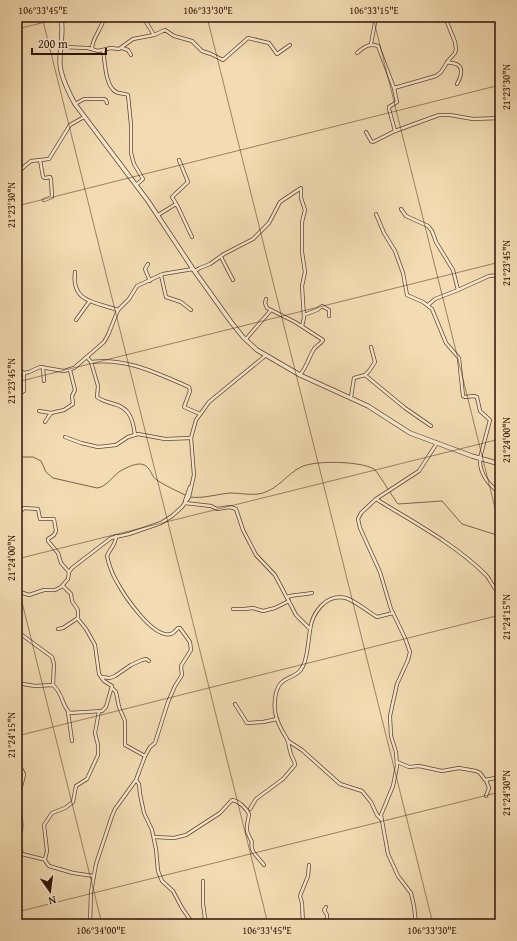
<svg xmlns="http://www.w3.org/2000/svg" width="517" height="941" font-family="'Gentium Book Plus',serif">
<rect width="100%" height="100%" fill="#f3dcb3"/>
<filter id="stains"><feTurbulence type="fractalNoise" baseFrequency=".005" numOctaves="4"/><feColorMatrix values="0 0 0 0 .2 0 0 0 0 .09 0 0 0 0 .02 0 0 0 .5 -.17"/></filter>
<radialGradient id="worn" r=".72"><stop offset=".6" stop-color="#630" stop-opacity="0"/><stop offset="1" stop-color="#630" stop-opacity=".3"/></radialGradient>
<g fill="none" stroke-linecap="round" stroke-linejoin="round">
<g stroke="#7d614a" stroke-width="1">
<path d="M17 457H33L41 461 46 472 53 478 97 488C107 487 113 475 122 470 130 466 142 460 148 468 152 472 152 477 157 480 164 485 177 491 185 495"/>
<path d="M190 497C203 499 217 494 230 493 241 493 252 496 263 493 279 488 287 474 301 467 315 460 360 461 374 469 378 472 393 498 398 504L442 501 462 524 500 536"/>
</g>
<g stroke="#614430" stroke-width="4">
<g id="minor">
<path d="M143 17 154 35"/>
<path d="M498 17 500 39"/>
<path d="M335 20 345 17"/>
<path d="M371 44 376 17"/>
<path d="M62 47 88 48 98 51 111 48 119 49 133 39 154 35 165 30 174 36 192 41 202 51 211 54 223 60 248 38 269 43 277 54 290 45"/>
<path d="M122 48 128 50 131 55"/>
<path d="M92 49C92 37 102 30 104 17"/>
<path d="M103 50C105 61 105 86 116 92 119 94 124 93 128 95L131 125V153L134 164 143 179 136 185"/>
<path d="M357 53C364 47 369 43 378 46L394 88 436 76 441 72 448 61 455 53 456 49 455 42 445 17"/>
<path d="M447 62C450 63 455 63 458 65 464 69 460 79 457 84"/>
<path d="M394 88 397 102 389 107V109L395 131"/>
<path d="M75 104 84 99H104L106 100 107 103"/>
<path d="M366 132 371 141 373 142 395 131 439 115H450L473 119 500 118"/>
<path d="M40 160 43 177 45 178 50 177 51 179 52 197 44 200"/>
<path d="M179 160 188 182 172 197 178 207 192 237"/>
<path d="M17 173 26 165 31 161 49 159 70 125 84 117"/>
<path d="M401 209 406 216 428 226 432 231 436 242 453 270 458 290 435 299 428 305"/>
<path d="M376 214 384 233 395 251 403 273 407 295 423 302 432 309 446 343 459 358 463 396 465 397 474 396 477 397 480 411 490 420 480 458C479 473 489 485 500 493"/>
<path d="M158 215 176 204"/>
<path d="M221 257 233 280"/>
<path d="M148 264 145 269 150 281"/>
<path d="M195 271 200 268 210 264 224 254 253 239 269 223 280 202 301 188V198L305 210 302 222V252L305 272 302 286 304 318 302 326"/>
<path d="M75 272C71 303 96 302 118 310"/>
<path d="M161 275 166 297 181 302 191 310"/>
<path d="M458 290 489 276 500 275"/>
<path d="M266 299 265 303 267 308 295 322 323 340C321 344 317 345 314 349 309 357 307 366 300 375"/>
<path d="M304 315 317 310 322 306 329 310V316"/>
<path d="M76 320 89 302"/>
<path d="M246 339 271 310"/>
<path d="M87 357 91 362C128 358 156 373 189 387L190 391 184 407 200 414"/>
<path d="M91 362 98 386 97 397C102 401 108 402 114 404 130 408 133 420 135 435"/>
<path d="M17 366 19 370 24 373 29 372 40 367 64 371 74 368 104 342 108 335 118 310 129 299 137 286 163 274 193 269"/>
<path d="M43 367 44 381"/>
<path d="M365 375 369 371 375 362 371 347"/>
<path d="M17 395 24 391V373"/>
<path d="M351 397 354 378 365 375 405 408 431 426"/>
<path d="M39 411 51 413"/>
<path d="M45 422 51 413 64 410 73 404 72 396 75 390 70 370"/>
<path d="M65 437 81 443 98 447 116 445 128 437 138 434 165 439 191 438"/>
<path d="M376 499C413 522 455 544 486 575 491 581 494 589 500 595"/>
<path d="M185 501 190 487"/>
<path d="M185 503 211 506 217 509 230 507 236 509 243 530 256 555 275 575 296 615 310 629"/>
<path d="M17 515 24 508 38 509 40 519H54L56 531 54 535 48 539V541L58 553 61 563 69 572"/>
<path d="M17 591 29 595 44 590H55L61 587 68 579 69 572 72 568 111 538 129 534 161 523 172 516 182 507 189 497 194 475 191 438 196 420 209 402 265 356"/>
<path d="M287 597C295 594 303 595 312 593"/>
<path d="M233 609H244L253 608 263 611 275 608 289 601"/>
<path d="M58 629 63 628 78 618"/>
<path d="M17 633 22 635 52 657 54 664 53 685"/>
<path d="M101 677 110 678 115 676 131 665 142 660 146 659 149 661"/>
<path d="M17 683 35 686 53 685C63 693 62 707 70 713L102 711 106 707 112 686 104 681 99 674 95 645 86 629 78 619V610L72 601 71 594 63 586"/>
<path d="M112 688 116 692 119 707 125 721V745L145 756"/>
<path d="M235 704 247 723 263 722 277 719"/>
<path d="M68 712 72 741"/>
<path d="M288 741 302 750 340 784 362 791 371 802 377 815 381 819"/>
<path d="M17 761 24 774C23 781 20 788 19 796 17 810 26 826 18 838"/>
<path d="M397 762 409 767 419 766 442 771 459 768 476 771 480 773 485 780 500 777"/>
<path d="M136 780 139 784 140 794 144 813 152 830 156 849 158 871 162 881 173 891 182 908 193 924"/>
<path d="M486 780 489 788 486 796"/>
<path d="M250 809 256 799 283 779 295 765C295 761 292 758 291 754 289 749 289 743 287 739 282 731 276 721 275 711 274 703 275 688 282 682 289 676 299 676 303 666 308 656 308 642 310 630 312 613 326 593 346 598 357 602 367 611 377 617L393 613"/>
<path d="M17 837 22 854 42 859H45L47 851 44 825 52 813 65 808 73 802 76 786 87 779 98 755V745L95 733 99 711"/>
<path d="M154 837 174 838 186 835 220 813 232 800C239 801 246 808 249 814 247 829 244 827 252 842 249 851 259 858 264 865"/>
<path d="M44 859 49 866 73 873 94 876"/>
<path d="M326 907 324 910 327 915V924"/>
<path d="M90 924 91 892 96 864 112 816 115 809 136 780 145 756 150 747 155 743 168 702 175 686 182 675 181 666 191 650 190 642 180 628H178C176 630 174 633 171 634 153 639 124 595 117 582 112 574 109 565 107 556 110 548 116 545 116 536"/>
<path d="M199 924 205 918 203 904V881"/>
<path d="M303 924 302 903 300 896 308 876 309 865"/>
<path d="M416 924 414 906 411 893 398 876 388 854 381 815 393 786 397 766 396 752 391 736 390 716 397 684 408 660 410 652 405 638 391 609 380 572 360 528 358 519 361 513 376 499 419 471 437 443"/>
</g>
</g>
<g stroke="#614430" stroke-width="5">
<path id="tertiary" d="M61 17C64 32 60 45 60 60 59 73 69 93 75 104L148 201 193 269 231 322 243 337 257 350 300 375 368 406 410 433 472 456 500 464"/>
</g>
<use href="#minor" stroke="#f7e8ce" stroke-width="2.5"/>
<use href="#tertiary" stroke="#f7e8ce" stroke-width="3.5"/>
</g>
<path fill="none" stroke="#301104" stroke-width="1" stroke-opacity="0.45" d="M42 17 268 924M207 17 433 924M373 17 500 528M17 29 66 17M17 206 500 85M17 382 500 262M17 559 500 439M17 582 102 924M17 736 500 615M17 912 500 792"/>
<rect width="517" height="941" fill="none" stroke="#f3dcb3" stroke-width="44"/>
<g transform="translate(50 891) rotate(166)" stroke="#f7e8ce" stroke-width="3" paint-order="stroke">
<path d="M0-3L7 15L0 10L-7 15Z" fill="#301104"/>
<text y="-6" font-size="11" font-weight="bold" text-anchor="middle" fill="#301104">N</text>
</g>
<path d="M32 48v6h74v-6" fill="none" stroke="#301104" stroke-width="2"/>
<text x="38" y="48" font-size="12" fill="#301104" stroke="#f7e8ce" stroke-width="3" paint-order="stroke">200 m</text>
<rect x="22" y="22" width="473" height="897" fill="none" stroke="#301104" stroke-width="1.5"/>
<g font-size="10" text-anchor="middle" fill="#301104">
<text x="43" y="14">106°33'45"E</text>
<text x="208" y="14">106°33'30"E</text>
<text x="374" y="14">106°33'15"E</text>
<text transform="translate(506 87) rotate(-90)" y="4">21°23'30"N</text>
<text transform="translate(11 205) rotate(-90)" y="4">21°23'30"N</text>
<text transform="translate(506 263) rotate(-90)" y="4">21°23'45"N</text>
<text transform="translate(11 381) rotate(-90)" y="4">21°23'45"N</text>
<text transform="translate(506 440) rotate(-90)" y="4">21°24'00"N</text>
<text transform="translate(11 558) rotate(-90)" y="4">21°24'00"N</text>
<text transform="translate(506 617) rotate(-90)" y="4">21°24'15"N</text>
<text transform="translate(11 735) rotate(-90)" y="4">21°24'15"N</text>
<text transform="translate(506 793) rotate(-90)" y="4">21°24'30"N</text>
<text x="101" y="934">106°34'00"E</text>
<text x="267" y="934">106°33'45"E</text>
<text x="432" y="934">106°33'30"E</text>
</g>
<rect width="100%" height="100%" filter="url(#stains)"/>
<rect width="100%" height="100%" fill="url(#worn)"/>
</svg>
